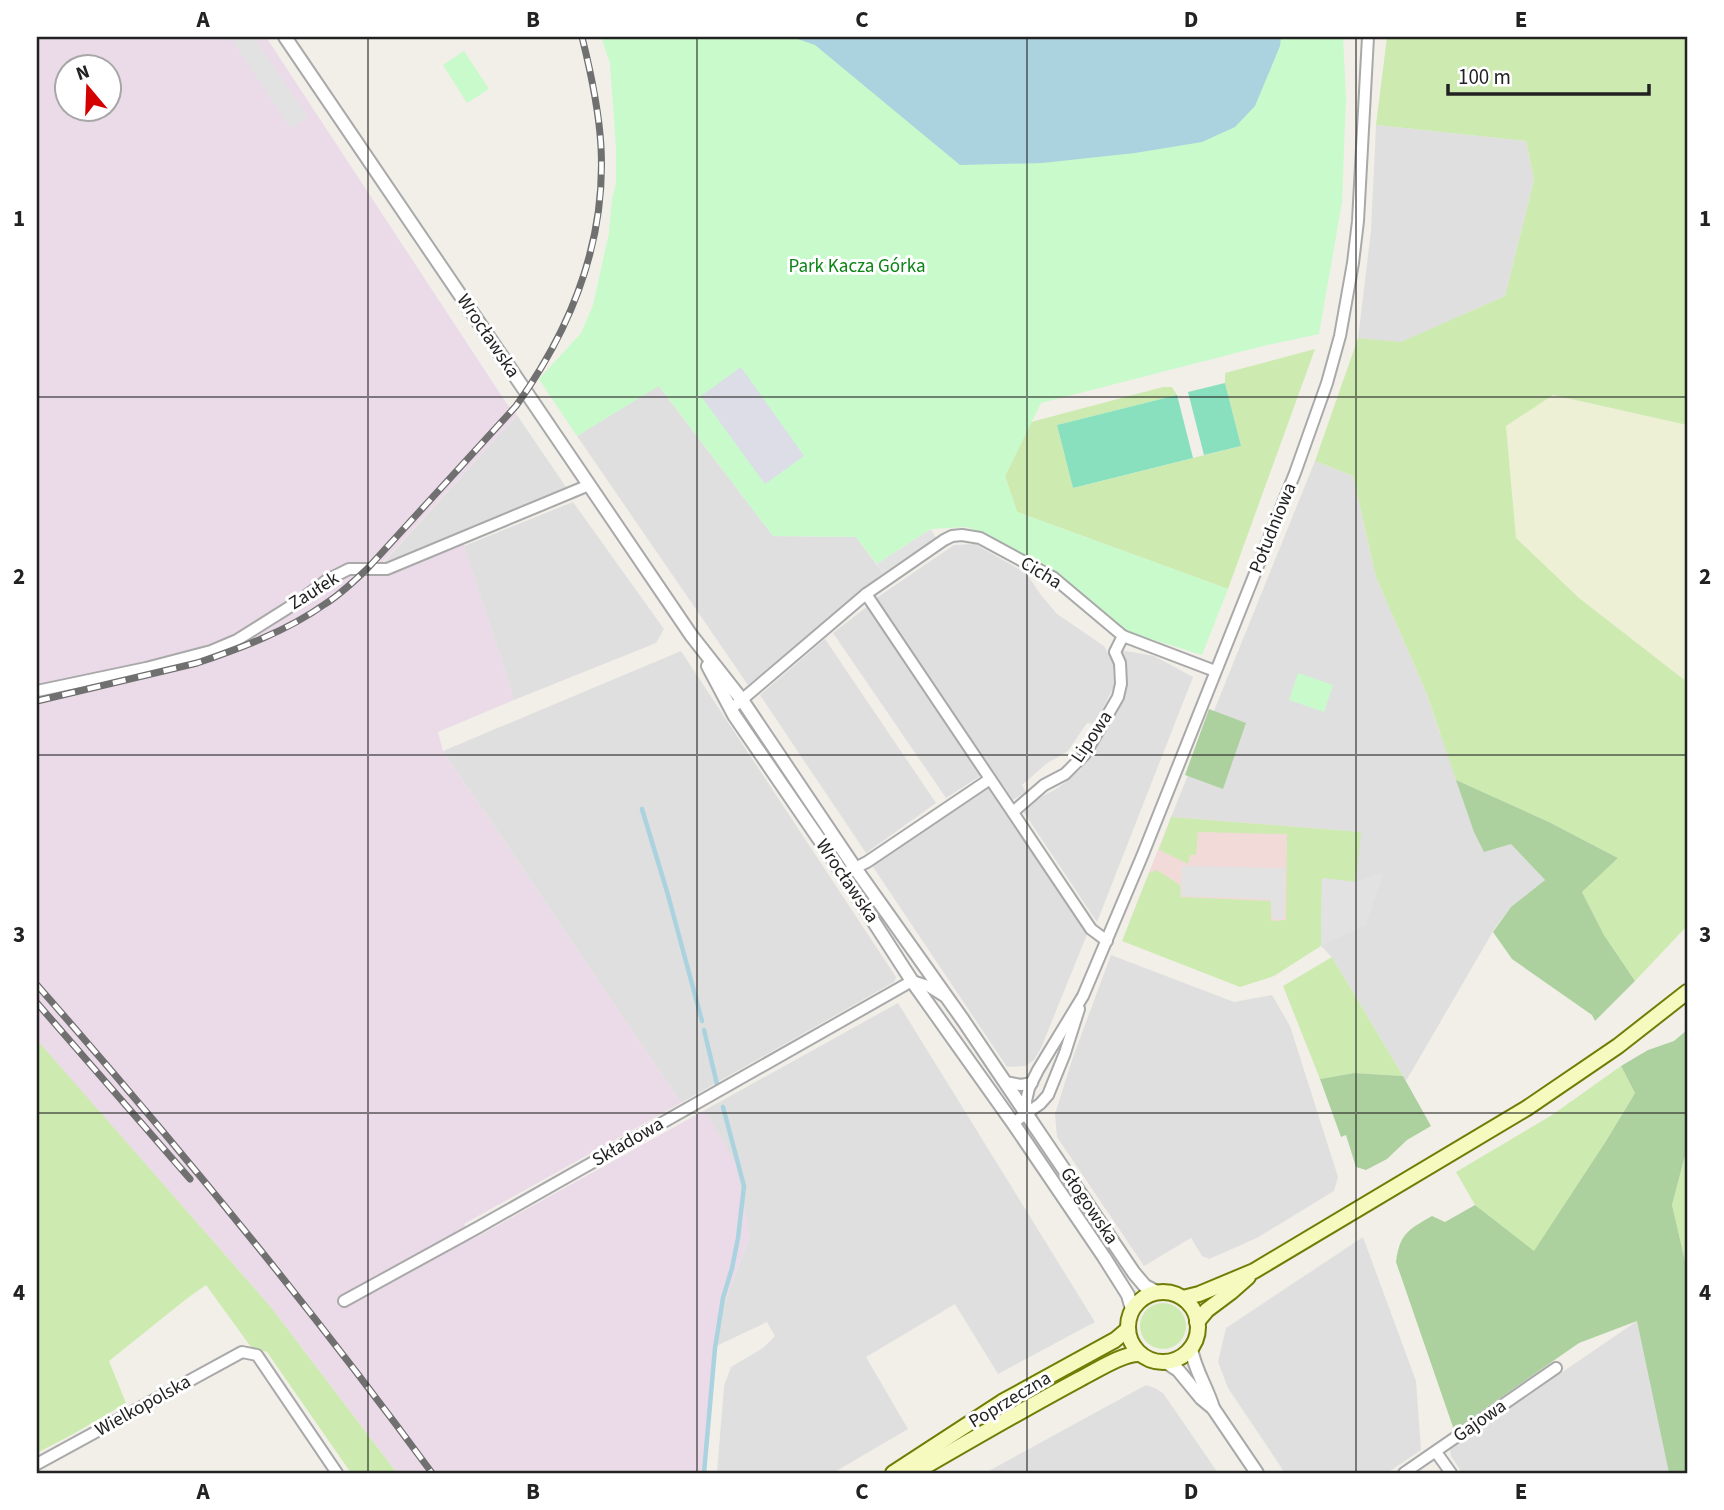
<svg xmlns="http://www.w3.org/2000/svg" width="1724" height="1510" font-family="'Source Sans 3',sans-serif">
<rect width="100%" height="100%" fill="#f2efe9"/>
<g fill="#e0dfdf">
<path d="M1376 125 1526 141 1534 180 1505 296 1400 343 1358 338 1371 231Z"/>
<path d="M658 385 773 536 856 537 883 573 748 685 577 436Z"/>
<path d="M517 415 566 487 460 533 382 564Z"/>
<path d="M1315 461 1353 476 1376 577 1426 692 1440 734 1511 844 1545 880 1511 907 1495 928 1406 1081 1332 957 1321 946 1322 878 1361 832 1171 817Z"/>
<path d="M573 502 664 629 656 643 514 700 464 546Z"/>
<path d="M975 544 1026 573 1041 595 1057 614 1104 646 1113 662 1114 686 1095 724 1087 723 1068 751 1046 764 1022 785 1026 792 1013 800 875 599 954 545Z"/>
<path d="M869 605 983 774 946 798 833 633Z"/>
<path d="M825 639 936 803 866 853 760 695Z"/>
<path d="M1120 650 1154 656 1193 677 1097 922 1023 811 1039 798 1058 788 1080 770 1095 748 1119 706 1126 673Z"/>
<path d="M681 651 896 977 894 982 681 1103 443 751Z"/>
<path d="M990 786 1088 932 1041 1048 1034 1060 1025 1066 1007 1067 871 864Z"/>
<path d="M1111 955 1234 1002 1272 995 1290 1026 1338 1177 1334 1191 1257 1238 1209 1259 1202 1256 1191 1238 1144 1266 1057 1137 1055 1114 1073 1057Z"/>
<path d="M898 1003 1095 1322 998 1374 955 1304 866 1357 908 1429 833 1473H717L724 1386 731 1367 763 1348 775 1336 767 1322 714 1347 716 1325 750 1236 705 1110Z"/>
<path d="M1363 1237 1416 1381 1421 1450 1387 1473H1285L1228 1388 1218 1362 1226 1328Z"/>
<path d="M1637 1321 1670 1473H1462L1451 1456 1450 1449Z"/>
<path d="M1146 1385 1155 1388 1163 1393 1218 1473H985Z"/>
</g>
<path fill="#f2dad9" d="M1171 817 1309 828 1308 932 1129 923Z"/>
<path fill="#ebdbe8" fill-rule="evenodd" d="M37 37H266L507 404 517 415 383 562 460 533 514 700 438 732 443 751 681 1103 464 1224 473 1239 705 1110 736 1164 750 1236 716 1325 705 1473H397L270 1306 37 1041ZM66 66H108V108H66Z"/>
<path fill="#eef0d5" d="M1552 395 1687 425V682L1579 598 1516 538 1506 425Z"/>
<g fill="#cdebb0">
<path d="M1387 37H1687V425L1553 395 1506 426 1516 538 1579 598 1687 682V926L1635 981 1604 935 1582 892 1618 858 1549 822 1456 780 1426 692 1376 577 1353 476 1315 461 1358 338 1401 342 1505 296 1534 180 1526 141 1376 125Z"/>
<path d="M1315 349 1228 589 1017 512 1005 476 1031 422 1163 387H1172L1177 395 1057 425 1073 488 1241 446 1225 383V373Z"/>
<path d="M1171 817 1361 832 1356 882 1322 879 1321 946 1274 976 1240 987 1122 941 1149 873 1157 870 1180 885 1181 897 1271 901V921L1286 920 1287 834 1198 832 1196 855H1190L1188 864 1159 850Z"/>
<path d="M1332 957 1403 1076 1354 1073 1320 1079 1283 986Z"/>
<path d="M37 1040 270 1306 397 1473H351L267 1352 251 1347 206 1285 185 1300 109 1361 126 1403 75 1433 37 1453Z"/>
<path d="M1621 1066 1635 1093 1606 1141 1534 1252 1475 1205 1456 1172 1552 1115Z"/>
<path d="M1687 1148V1279L1686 1265 1672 1205Z"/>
<circle cx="1163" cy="1326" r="23"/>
</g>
<g fill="#add19e">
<path d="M1209 709 1246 723 1223 789 1185 775Z"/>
<path d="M1456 780 1549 822 1618 858 1582 892 1604 935 1635 981 1595 1021 1592 1015 1512 959 1493 932 1511 907 1545 880 1511 844 1484 852 1474 832Z"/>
<path d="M1687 1030V1148L1672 1205 1686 1265 1687 1279V1473H1669L1637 1321 1579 1343 1454 1430 1396 1262C1400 1233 1408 1230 1432 1216L1445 1222 1475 1205 1534 1251 1606 1141 1635 1093 1621 1066 1648 1050 1674 1041Z"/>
<path d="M1354 1073 1403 1076 1431 1126 1407 1140 1387 1159 1366 1170 1356 1167 1346 1135 1341 1137 1320 1079Z"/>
</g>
<g fill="#c8facc">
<path d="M601 37H1343L1346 98 1342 202 1319 334 1263 346 1041 403 1005 476 1017 512 1228 589 1202 655 1112 627 1089 615 1059 574 968 527 931 529 877 564 856 537 773 536 659 386 577 436 539 379 581 333 593 305 609 233 612 199 616 184V147L610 63Z"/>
<path d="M464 51 489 89 467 103 443 65Z"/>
<path d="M1298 673 1333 685 1324 712 1289 700Z"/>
</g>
<g fill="#88e0be">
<path d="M1225 383 1241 446 1204 455 1188 392Z"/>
<path d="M1177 395 1193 458 1073 488 1057 425Z"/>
</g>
<g fill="#e2e2e2">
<path d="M230 37H254L308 117 291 129Z"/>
<path d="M931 529 936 538 883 573 877 564Z"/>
<path d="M1182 866 1285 868 1284 919H1273L1270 899 1181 896Z"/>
<path d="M1384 872 1366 925 1321 946 1322 878 1356 882Z"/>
</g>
<path fill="#dddde8" d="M741 367 804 456 765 484 701 396Z"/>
<path fill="#aad3df" d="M792 37H1281L1280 46 1255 106 1235 127 1202 142 1135 153 1042 163 960 165 815 45Z"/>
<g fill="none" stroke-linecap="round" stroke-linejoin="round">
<g stroke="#aad3df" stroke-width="4.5">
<path d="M642 809 668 895 702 1021"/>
<path d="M704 1030 717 1084"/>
<path d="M704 1473 715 1348 723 1298 732 1268 738 1238 744 1186 723 1107"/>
</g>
<g stroke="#a9a9a9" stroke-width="14">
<g id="minor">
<path d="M866 594 1091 929 1107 941"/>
<path d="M37 691 146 668 211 651 237 640 299 601 327 580 349 569H387L589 485"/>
<path d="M731 709 866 594 944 540 952 536 962 535 980 538 1054 578 1123 636 1215 671"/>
<path d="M1013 812 1044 785 1065 774 1085 754 1118 697 1121 684 1120 663 1115 652 1123 636"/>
<path d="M849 871 867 862 990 779"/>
<path d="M912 981 928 986 944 996"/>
<path d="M1005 1082 1021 1085 1032 1083"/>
<path d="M1027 1113 1026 1101 1029 1088 1038 1070 1083 996 1143 854 1295 473 1327 383 1340 336 1353 263 1358 221 1368 37"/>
<path d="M1013 1123 1040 1104 1048 1095 1065 1053 1079 1009"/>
<path d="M344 1301 477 1228 912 981"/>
<path d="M1436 1452 1451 1473"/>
<path d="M37 1464 242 1352 257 1355 337 1473"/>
<path d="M1404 1473 1556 1368"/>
</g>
</g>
<g stroke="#a9a9a9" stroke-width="16">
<g id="tertiary">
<path d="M285 37 691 635 742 700 855 868 963 1020 1134 1273 1145 1286 1157 1292"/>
<path d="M708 666 734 715 843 874 912 981 1013 1123 1104 1257 1128 1295 1132 1309"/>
<path d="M1191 1348C1194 1369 1207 1387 1213 1408"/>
<path d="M1166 1362 1178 1370 1201 1398 1213 1408 1257 1473"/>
</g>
</g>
<g stroke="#707d05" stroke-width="18">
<g id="secondary">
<circle cx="1163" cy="1327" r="35"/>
<path d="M1183 1298 1199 1294 1254 1271 1527 1108 1618 1046 1687 992"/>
<path d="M1197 1322 1207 1310 1231 1292 1248 1277"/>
<path d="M893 1473 1002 1402 1115 1340 1128 1329"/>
<path d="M914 1473C969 1441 1024 1409 1080 1379 1096 1371 1123 1353 1140 1354"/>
</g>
</g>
<use href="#minor" stroke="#fff" stroke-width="10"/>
<use href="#tertiary" stroke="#fff" stroke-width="12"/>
<use href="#secondary" stroke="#f7fabf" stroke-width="14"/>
<g stroke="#707070" stroke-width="7">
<g id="rail">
<path d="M37 701 197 663C241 648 287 631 325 604 341 594 353 582 367 569L516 406C571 329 606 243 601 147 599 110 591 73 582 37"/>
<path d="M37 985C175 1142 308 1304 432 1473"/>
<path d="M37 1003 190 1179"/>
</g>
</g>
<use href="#rail" stroke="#fff" stroke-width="4.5" stroke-dasharray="13" stroke-linecap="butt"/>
</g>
<path fill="none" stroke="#222" stroke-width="2" stroke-opacity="0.55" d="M368 37V1473M697 37V1473M1027 37V1473M1356 37V1473M37 397H1687M37 755H1687M37 1113H1687"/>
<g text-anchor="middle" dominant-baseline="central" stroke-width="6" stroke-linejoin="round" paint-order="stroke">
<g font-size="19" fill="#0c8416" stroke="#fff">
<text x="857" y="266">Park Kacza Górka</text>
</g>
<g font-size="19" fill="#222" stroke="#fff">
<text transform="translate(488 336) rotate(56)">Wrocławska</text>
<text transform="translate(1273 528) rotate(-68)">Południowa</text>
<text transform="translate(1041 573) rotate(31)">Cicha</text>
<text transform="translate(314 591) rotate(-32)">Zaułek</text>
<text transform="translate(1092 737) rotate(-56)">Lipowa</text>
<text transform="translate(847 881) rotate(56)">Wrocławska</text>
<text transform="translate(628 1142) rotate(-30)">Składowa</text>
<text transform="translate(1089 1206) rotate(56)">Głogowska</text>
<text transform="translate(1010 1400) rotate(-31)">Poprzeczna</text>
<text transform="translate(143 1406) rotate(-29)">Wielkopolska</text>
<text transform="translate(1480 1421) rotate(-35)">Gajowa</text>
</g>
</g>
<rect width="1724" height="1510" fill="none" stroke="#ffffff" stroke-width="77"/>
<g transform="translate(88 88) rotate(341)"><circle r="33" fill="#ffffff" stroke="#a7a7a7" stroke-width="2"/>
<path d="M0-5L12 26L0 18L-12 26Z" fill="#d40000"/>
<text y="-10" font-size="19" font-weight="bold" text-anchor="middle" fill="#222222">N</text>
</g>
<path d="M1448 84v10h201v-10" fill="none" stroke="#222222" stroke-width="3.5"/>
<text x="1458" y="84" font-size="21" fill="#222222" stroke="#ffffff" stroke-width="5" paint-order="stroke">100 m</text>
<rect x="38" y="38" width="1648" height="1434" fill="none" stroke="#222" stroke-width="2.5"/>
<g font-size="23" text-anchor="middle" font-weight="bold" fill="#222">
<text x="203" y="27">A</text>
<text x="533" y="27">B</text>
<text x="862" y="27">C</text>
<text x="1191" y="27">D</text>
<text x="1521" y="27">E</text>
<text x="19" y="226">1</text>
<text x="1705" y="226">1</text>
<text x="19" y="584">2</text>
<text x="1705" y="584">2</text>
<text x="19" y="942">3</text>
<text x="1705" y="942">3</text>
<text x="19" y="1300">4</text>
<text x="1705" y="1300">4</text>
<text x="203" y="1499">A</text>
<text x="533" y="1499">B</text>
<text x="862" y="1499">C</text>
<text x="1191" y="1499">D</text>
<text x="1521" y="1499">E</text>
</g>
</svg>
